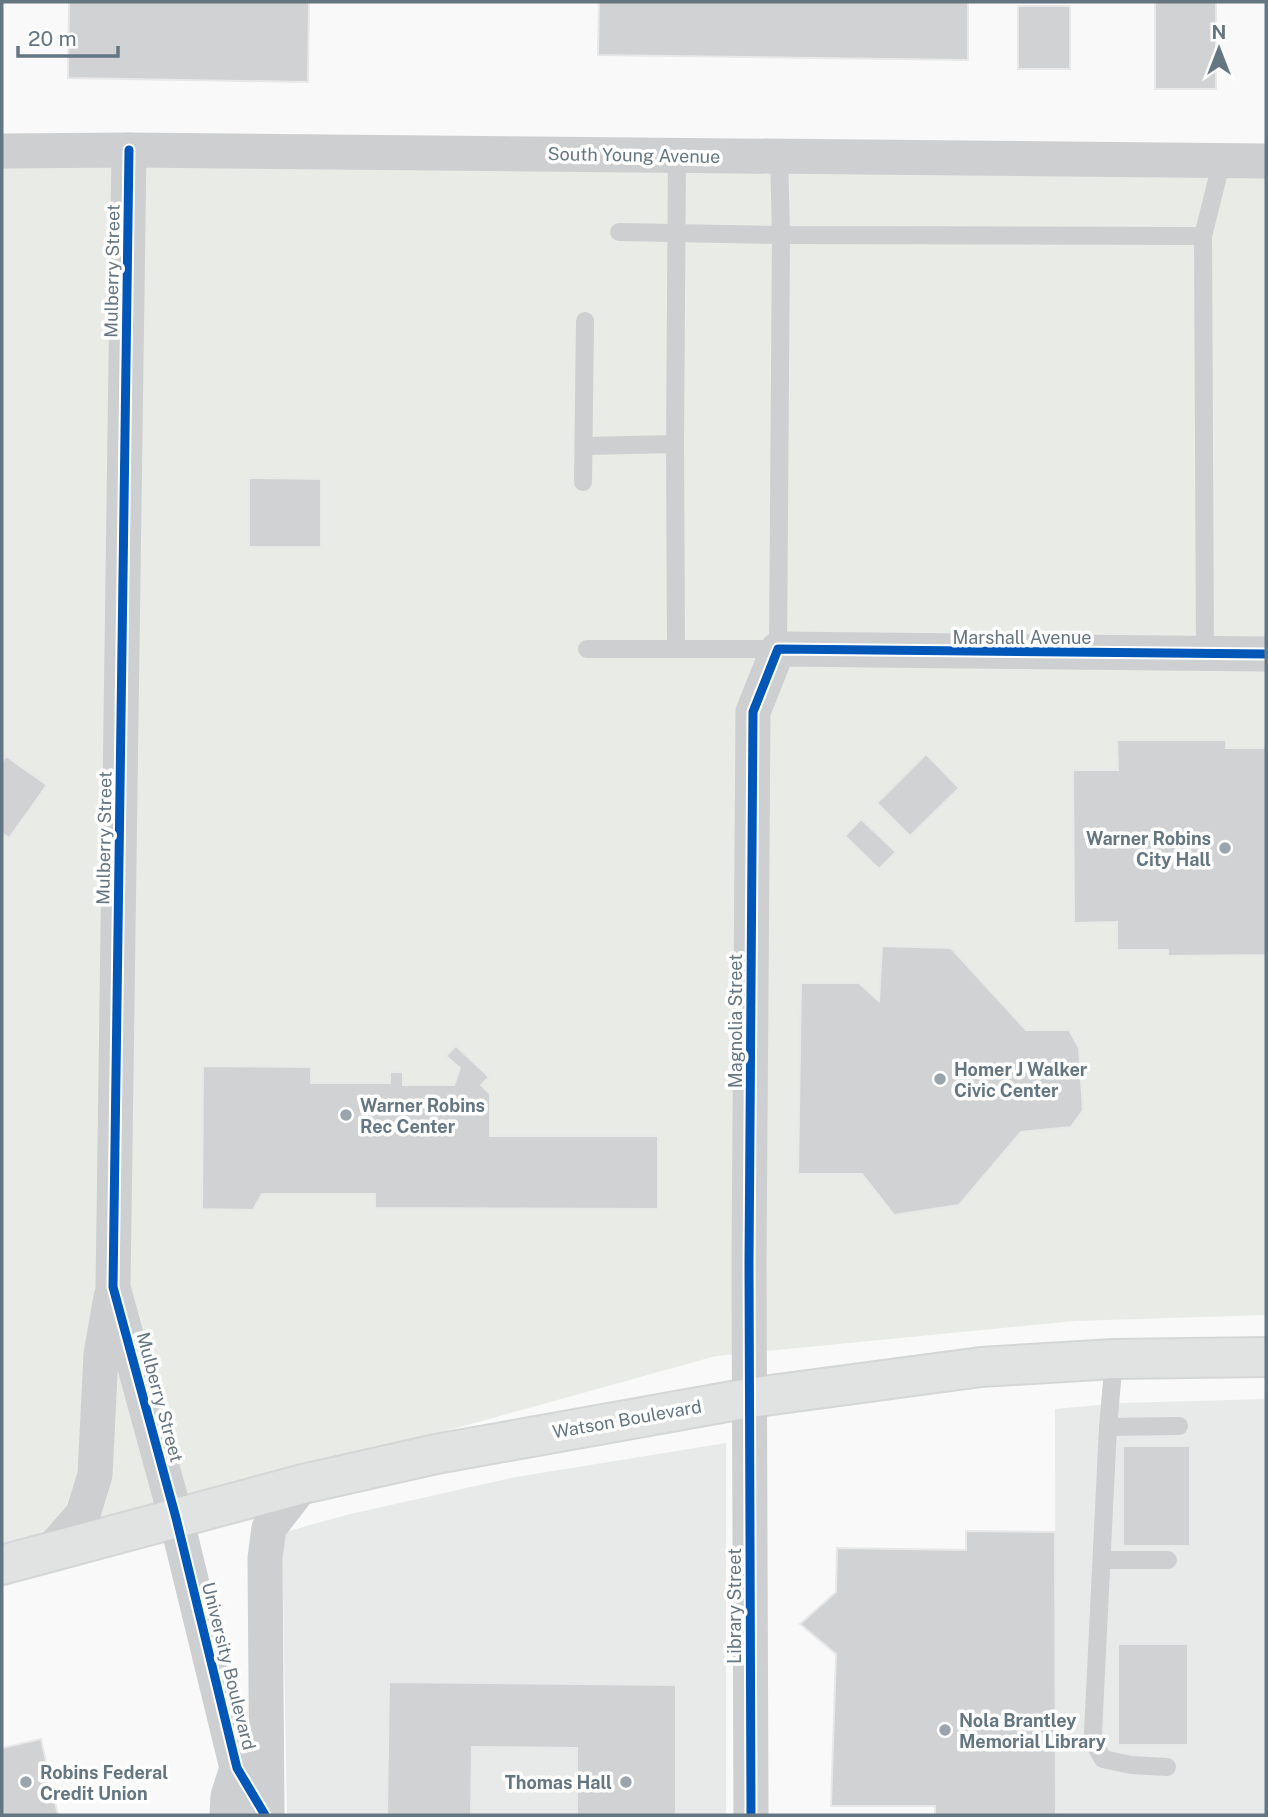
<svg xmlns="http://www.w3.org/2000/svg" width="1268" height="1817" font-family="'Public Sans',sans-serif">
<rect width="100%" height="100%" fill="#f9f9f9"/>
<g fill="#e8e9e9">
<path d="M1266 1399V1815H1056L1055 1409 1120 1403Z"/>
<path d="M726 1443V1815H287L282 1533 346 1515 516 1477Z"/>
</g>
<path fill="#e8ebe6" d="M2 159 1266 162V1315L1075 1321 716 1356 2 1554Z"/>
<g fill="#d0d2d3" stroke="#e8e8e8" stroke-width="2">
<path d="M69 2H309L308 82 68 78Z"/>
<path d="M599 2H968V60L598 55Z"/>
<rect x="1155" y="2" width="61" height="87"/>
<rect x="1018" y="6" width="52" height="63"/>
<path d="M249 478 321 479V547H249Z"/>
<path d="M1117 740H1226V748H1266V955L1168 956V950H1117V922L1074 923 1073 770H1118Z"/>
<path d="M926 754 959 788 910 836 877 803Z"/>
<path d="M6 756 47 785 9 838 2 833V762Z"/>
<path d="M861 819 896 852 879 869 845 836Z"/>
<path d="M882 946 951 948 1026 1030H1069L1079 1048 1083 1110 1071 1127 1021 1132 959 1205 894 1215 862 1174H798L801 983H859L879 1001Z"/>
<path d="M456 1046 489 1077 481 1085 490 1094V1136H658V1209L375 1208V1194H262L253 1210 202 1209 203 1066 311 1067V1083H390V1072H403V1085H454L460 1068 446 1056Z"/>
<rect x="1123" y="1446" width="67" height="100"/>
<path d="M966 1531 1055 1532 1056 1815H935V1806H831L836 1654 800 1624 836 1592 837 1548 966 1550Z"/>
<rect x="1118" y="1644" width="70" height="101"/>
<path d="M389 1682 676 1685V1815H577V1748L472 1747 471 1815H387Z"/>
<path d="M41 1739 58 1815H2V1748Z"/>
</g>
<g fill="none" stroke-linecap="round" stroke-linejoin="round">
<g stroke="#d5d6d7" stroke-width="42">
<path id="secondary" d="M2 1565 303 1484 436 1454 749 1398 981 1367 1114 1359 1266 1357"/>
</g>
<g stroke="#cecfd0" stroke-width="18">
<path d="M779 156 781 235 1203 236 1222 160"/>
<path d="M1203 236 1205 654"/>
<path d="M675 444 676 649"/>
<path d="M584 446 675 444 677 155"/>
<path d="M583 482 585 321"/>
<path d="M587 649H778L781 235 619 232"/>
<path d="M1114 1359 1108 1427 1093 1733 1096 1747 1103 1759 1131 1765 1167 1767"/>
<path d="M1108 1427 1179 1426"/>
<path d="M1102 1560H1168"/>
</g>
<g stroke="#cecfd0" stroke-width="35">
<path d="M129 150 113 1287 176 1518 237 1768 265 1815"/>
<path d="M2 151 129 150 1266 161"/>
<path d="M49 1553 83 1514 95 1475 101 1354 111 1297"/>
<path d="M227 1815 228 1796 237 1768"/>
<path d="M267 1815 265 1558 269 1528 303 1484"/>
<path d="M751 1815 749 1263 753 712 778 649 1266 654"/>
</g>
<use href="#secondary" stroke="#e1e2e2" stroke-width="38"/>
<g stroke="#fff" stroke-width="13">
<g id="cycleway">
<path d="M129 150 113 1287 176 1518 237 1768 265 1815"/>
<path d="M751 1815 749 1263 753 712 778 649 1266 654"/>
</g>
</g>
<use href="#cycleway" stroke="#0057b8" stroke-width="9"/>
</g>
<g fill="#99a4ac" stroke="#fff" stroke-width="2.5">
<circle cx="1225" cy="848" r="7"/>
<circle cx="940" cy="1079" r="7"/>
<circle cx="346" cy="1115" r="7"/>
<circle cx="945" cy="1730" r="7"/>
<circle cx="26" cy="1782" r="7"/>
<circle cx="626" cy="1782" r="7"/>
</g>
<g text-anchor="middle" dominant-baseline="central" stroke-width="7" stroke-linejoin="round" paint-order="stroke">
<g font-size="18" fill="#657683" stroke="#fff">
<text transform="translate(634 155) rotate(1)">South Young Avenue</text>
<text transform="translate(112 271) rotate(-89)">Mulberry Street</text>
<text x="1022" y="637">Marshall Avenue</text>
<text transform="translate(104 838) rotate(-89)">Mulberry Street</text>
<text transform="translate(735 1021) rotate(-90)">Magnolia Street</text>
<text transform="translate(160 1397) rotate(75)">Mulberry Street</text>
<text transform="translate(627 1419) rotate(-10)">Watson Boulevard</text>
<text transform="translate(734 1606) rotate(-90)">Library Street</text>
<text transform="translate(229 1666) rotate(76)">University Boulevard</text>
</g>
<g font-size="18" font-weight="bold" fill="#657683" stroke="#fff" text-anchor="start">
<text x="1211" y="838" text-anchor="end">Warner Robins<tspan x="1211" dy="21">City Hall</tspan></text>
<text x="954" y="1069">Homer J Walker<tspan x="954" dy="21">Civic Center</tspan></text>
<text x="360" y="1105">Warner Robins<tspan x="360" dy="21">Rec Center</tspan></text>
<text x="959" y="1720">Nola Brantley<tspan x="959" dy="21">Memorial Library</tspan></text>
<text x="40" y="1772">Robins Federal<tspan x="40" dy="21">Credit Union</tspan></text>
<text x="612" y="1782" text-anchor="end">Thomas Hall</text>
</g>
</g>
<rect width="1268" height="1817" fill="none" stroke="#657683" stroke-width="7"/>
<g transform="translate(1219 49)" stroke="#ffffff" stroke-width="5" paint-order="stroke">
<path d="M0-5L12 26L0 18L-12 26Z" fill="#657683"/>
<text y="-10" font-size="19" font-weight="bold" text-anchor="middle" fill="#657683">N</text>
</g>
<path d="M18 46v10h100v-10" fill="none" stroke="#657683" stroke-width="3.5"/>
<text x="28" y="46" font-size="21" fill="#657683" stroke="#ffffff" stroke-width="5" paint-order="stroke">20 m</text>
</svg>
